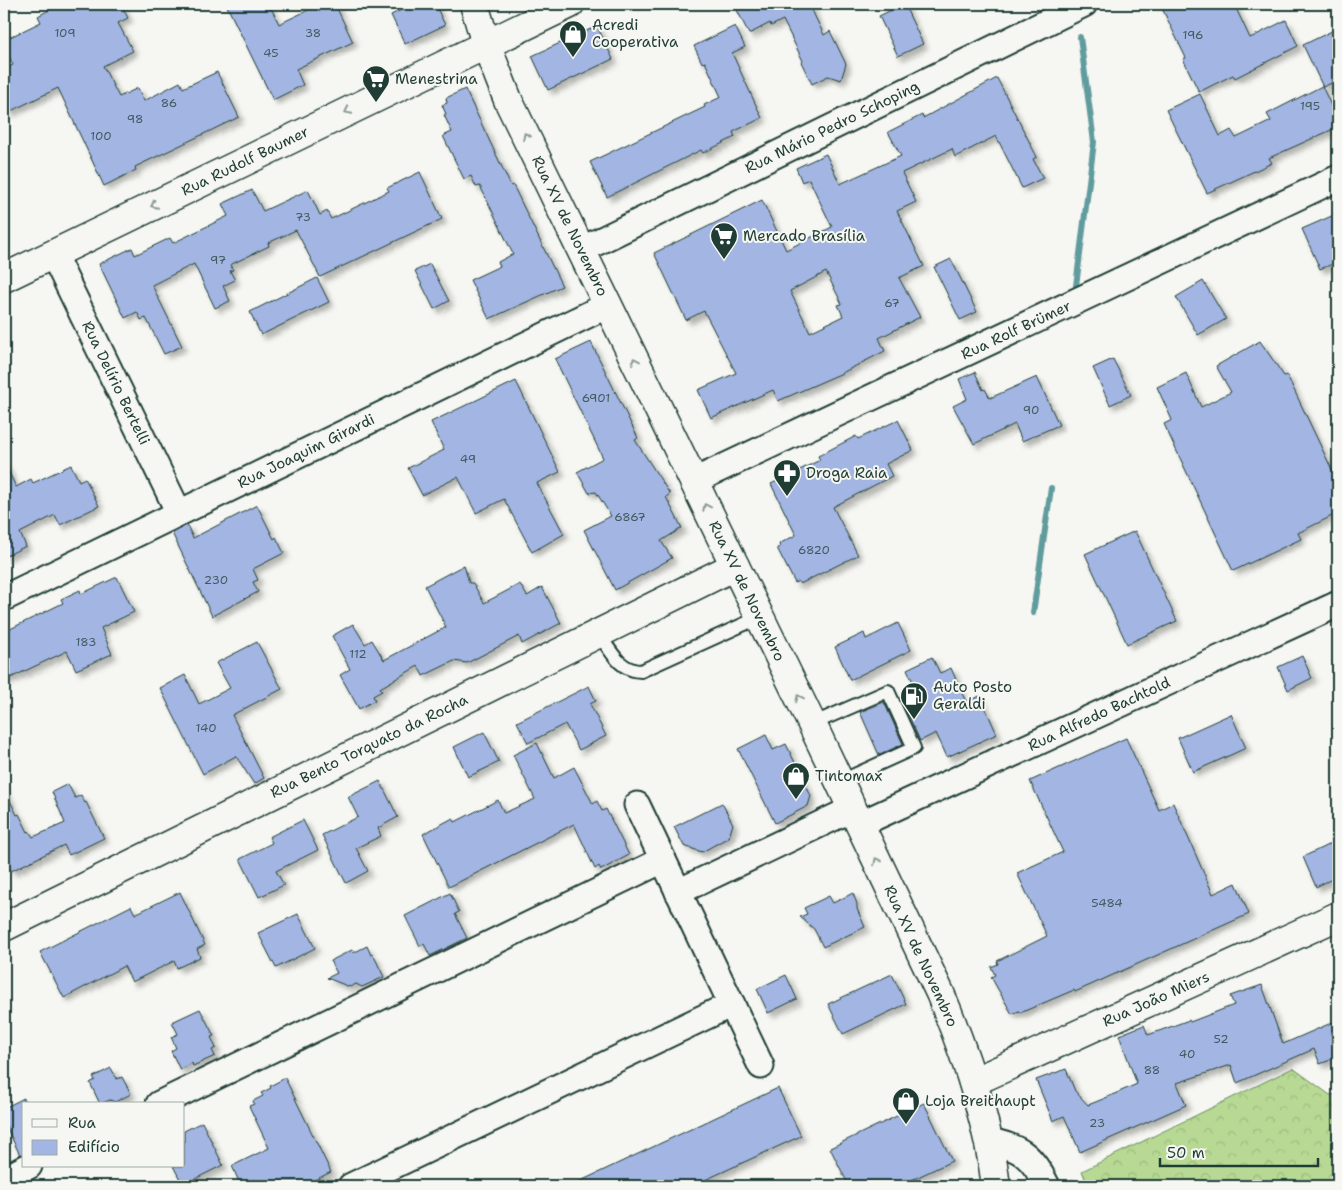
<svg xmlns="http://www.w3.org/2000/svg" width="1342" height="1190" font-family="'Shantell Sans',sans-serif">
<defs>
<pattern id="forest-crowns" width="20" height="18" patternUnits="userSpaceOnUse" patternTransform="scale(1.25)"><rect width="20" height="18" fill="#b7d993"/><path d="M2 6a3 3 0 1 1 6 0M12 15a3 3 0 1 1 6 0" fill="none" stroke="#9dbb7f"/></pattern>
<filter id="shadow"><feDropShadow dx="4.5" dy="4.5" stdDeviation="2.5" flood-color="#0004"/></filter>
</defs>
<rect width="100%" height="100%" fill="#f6f6f2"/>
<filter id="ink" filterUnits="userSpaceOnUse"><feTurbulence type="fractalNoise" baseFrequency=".02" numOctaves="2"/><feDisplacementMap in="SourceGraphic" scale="10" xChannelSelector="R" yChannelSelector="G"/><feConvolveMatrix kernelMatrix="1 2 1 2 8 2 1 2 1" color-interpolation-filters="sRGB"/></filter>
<g filter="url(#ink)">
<path fill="url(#forest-crowns)" stroke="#6b8b64" d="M1293 1068 1330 1095 1338 1094V1186H1088L1082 1171Z"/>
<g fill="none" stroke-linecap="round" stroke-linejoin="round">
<g stroke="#609c9e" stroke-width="6">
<path d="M1076 286 1094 142 1080 37"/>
<path d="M1033 613 1051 488"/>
<path d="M1072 1182 1074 1186"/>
</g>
</g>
<g fill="#a2b5e3" stroke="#1f3d34" fill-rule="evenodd" filter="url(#shadow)">
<path d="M60 4H121L128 18 118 23 133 51 103 66 119 97 138 88 144 101 180 82 183 88 217 72 239 117 135 167 136 170 104 186 58 88 9 112 4 103V69L13 65 4 46V40L41 22 38 16Z"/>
<path d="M226 4H269L279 24 321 4H335L353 42 296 69 303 85 273 100Z"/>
<path d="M400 4H435L445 25 405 44 391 15 403 9Z"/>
<path d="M734 4H815L810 6 824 35 830 31 846 64 841 80 828 76 812 84 801 62 803 61 783 20 771 26 770 23 749 34Z"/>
<path d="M904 4 923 44 898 56 879 16Z"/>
<path d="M1160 4H1234L1250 38 1286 20 1298 46 1235 78 1233 75 1199 92 1183 59 1186 58Z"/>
<path d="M597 26 613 59 548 90 532 56Z"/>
<path d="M735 26 745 47 732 53 762 118 733 132 735 137 703 153 701 150 607 197 590 162 705 107 704 105 721 97 705 62 702 63 694 46Z"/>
<path d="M1338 28V80L1323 87 1303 45Z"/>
<path d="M997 78 1037 157 1033 159 1043 178 1022 188 996 136 955 157 952 149 902 173 916 202 897 211 924 266 899 278 920 317 879 338 885 351 840 374 778 401 773 390 711 418 698 390 736 373 704 311 686 320 654 253 762 200 786 250 832 227 809 179 802 182 796 168 826 154 840 184 901 156 888 132 922 115 923 118ZM826 272 842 304 838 305 843 316 810 332 790 291Z"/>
<path d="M1322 86 1338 121V127L1269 158 1272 163 1207 193 1166 110 1200 94 1220 136 1231 130 1236 138 1271 121 1267 114Z"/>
<path d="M465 89 511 186 513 185 562 286 489 319 470 280 500 266 498 262 513 254 480 186 476 187 471 176 464 179 443 136 452 132 444 115 446 114 442 105 447 103 446 98Z"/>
<path d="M420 172 442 219 320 277 296 230 268 243 269 246 230 265 233 270 230 271 235 280 223 286 230 301 215 308 194 264 152 285 182 346 164 354 146 318 141 320 137 312 125 318 99 264 132 248 135 255 170 238 173 243 228 216 222 204 252 190 263 211 308 190 320 215 327 211 331 219 389 191 387 188Z"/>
<path d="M1334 215 1338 226V262L1320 269 1302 229Z"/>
<path d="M951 259 977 312 960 320 934 267Z"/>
<path d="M430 264 449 301 434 309 415 271Z"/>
<path d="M317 278 329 302 261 335 250 312Z"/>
<path d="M1203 281 1226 319 1198 335 1176 297Z"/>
<path d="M1260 341 1284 376 1287 375 1334 474 1338 471V513L1298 533 1301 539 1233 571 1164 424 1172 420 1157 387 1186 373 1201 407 1231 392 1216 366Z"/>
<path d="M591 342 638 438 635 440 670 494 666 497 682 528 661 541 672 558 615 590 584 530 611 516 596 492 589 493 577 472 603 458 555 359Z"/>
<path d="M1113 359 1131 395 1110 405 1093 368Z"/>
<path d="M975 372 983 390 985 389 990 398 1037 377 1059 425 1022 441 1015 424 974 444 953 406 967 399 959 379Z"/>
<path d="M516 381 560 472 537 483 564 534 532 552 504 499 476 513 458 477 422 495 408 468 444 450 431 422Z"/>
<path d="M898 420 913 450 886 464 892 476 833 507 858 555 800 584 798 581 795 583 777 548 780 547 779 544 796 535 771 484 820 460 818 456 856 436 858 439Z"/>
<path d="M4 462 16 487 31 479 33 483 71 465 79 481 85 478 99 506 60 525 55 515 20 533 26 546 4 557Z"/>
<path d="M257 505 274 539 276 537 284 553 253 569 258 580 253 582 258 592 212 616 172 533 187 525 193 538Z"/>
<path d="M1135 531 1177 621 1127 644 1085 554Z"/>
<path d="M464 565 469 583H473L484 603 520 584 527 596 542 587 561 623 522 644 519 636 467 663 454 661 423 676 418 666 380 688 382 691 373 696 375 700 359 709 340 675 350 669 332 636 353 624 365 644 372 640 384 660 446 627 425 586Z"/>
<path d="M117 577 134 612 101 628 112 654 76 670 67 651 4 681V632L63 603 61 599 80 590 81 594Z"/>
<path d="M898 623 911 650 850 680 835 647 864 633 866 639Z"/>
<path d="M257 642 282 689 232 715 264 778 254 784 236 756 203 774 160 688 185 675 199 704 230 688 216 663Z"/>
<path d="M1302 656 1312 678 1288 690 1278 667Z"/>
<path d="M932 657 940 673 951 668 966 702 980 696 997 734 947 757 936 733 920 741 902 701 918 693 907 669Z"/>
<path d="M589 686 596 701 590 704 606 736 579 750 565 724 528 743 517 722Z"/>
<path d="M884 702 903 744 879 755 860 712Z"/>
<path d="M1231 714 1246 748 1193 772 1178 738Z"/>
<path d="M484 732 499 762 468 777 454 747Z"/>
<path d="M766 735 773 750 786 744 811 796 808 806 775 823 738 749Z"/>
<path d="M1126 738 1159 810 1173 803 1213 894 1236 883 1249 914 1075 992 1074 990 1020 1013 1019 1011 1012 1014 991 977 995 975 991 967 998 964 997 961 1047 936 1017 873 1063 852 1030 781Z"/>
<path d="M537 743 554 778 574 767 593 804 597 801 602 811 606 809 629 855 601 870 599 866 595 869 574 824 449 887 423 834 453 818 455 822 498 800 504 813 535 799 513 755Z"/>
<path d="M380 781 398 817 378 828 381 836 356 848 368 871 346 883 322 835 358 817 348 797Z"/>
<path d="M68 784 75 798 81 795 85 803 86 802 104 838 69 855 64 845 11 871 4 856V788L17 815 19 814 28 832 29 831 33 837 65 823 52 792Z"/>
<path d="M722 803 733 824 729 837 702 852 684 846 674 827Z"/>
<path d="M303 820 318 850 276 871 284 885 259 897 240 859 272 843 269 837Z"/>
<path d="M1338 840V876L1316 887 1303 857Z"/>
<path d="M180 892 205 945 197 949 200 957 177 968 174 961 132 982 124 966 64 998 40 952 131 906 135 914Z"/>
<path d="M450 893 459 912 455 914 467 938 430 956 424 944 420 946 405 916Z"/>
<path d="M853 893 857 904V909L865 927 823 947 814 929 800 917 807 914 804 908 829 896 833 903Z"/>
<path d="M298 914 315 948 276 968 258 933Z"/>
<path d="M367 946 371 955 373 954 384 977 362 987 356 984 350 987 327 978 337 973 330 961 352 950 353 953Z"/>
<path d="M892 974 906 1004 843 1034 828 1004Z"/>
<path d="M786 975 797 999 768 1013 757 989Z"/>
<path d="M1262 985 1283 1044 1338 1020V1057L1320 1064 1314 1049 1237 1083 1231 1065 1177 1083 1186 1105 1080 1152 1064 1116 1053 1121 1036 1080 1066 1069 1075 1091 1088 1105 1103 1099 1137 1084 1119 1035 1144 1025 1148 1035 1189 1020 1190 1022 1234 1005 1230 996Z"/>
<path d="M200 1009 214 1036 211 1037 216 1048 212 1050 215 1056 193 1066 192 1063 180 1070 171 1051 176 1048 171 1037 178 1034 172 1022Z"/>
<path d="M111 1068 117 1079 122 1077 131 1094 115 1102 110 1100 100 1104 90 1083 95 1080 93 1077Z"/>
<path d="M285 1078 331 1172 303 1186H241L232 1166 269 1148 249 1106 254 1104 253 1101 263 1096 261 1093 271 1088 270 1086Z"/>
<path d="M778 1088 801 1136 692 1186H570Z"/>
<path d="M24 1098V1153L20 1155 4 1122V1108Z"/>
<path d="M924 1103 952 1161 899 1186H849L830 1148Z"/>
<path d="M202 1122 223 1165 183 1185 173 1166H184V1131Z"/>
</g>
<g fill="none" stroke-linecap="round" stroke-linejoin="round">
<g stroke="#1f3d34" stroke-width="16">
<g id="service">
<path d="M598 633C610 649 619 671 641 671L760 617"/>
<path d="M812 724 888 691 914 748 839 782"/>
</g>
</g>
<g stroke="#1f3d34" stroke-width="29">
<g id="minor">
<path d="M581 250 1084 4"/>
<path d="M53 254 179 513"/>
<path d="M694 481 1338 178"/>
<path d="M4 598 608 305"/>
<path d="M637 805 761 1066"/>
<path d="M860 824 1338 604"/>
<path d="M678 892 852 809"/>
<path d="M159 1104 663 860"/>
<path d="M988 1140C1022 1149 1031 1154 1047 1186"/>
<path d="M4 1179 29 1166"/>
<path d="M351 1186 732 1004"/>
</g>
</g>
<g stroke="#1f3d34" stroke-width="31">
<g id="tertiary">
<path d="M4 278 570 4"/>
<path d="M4 927 735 566"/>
<path d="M973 1082 1338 916"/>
</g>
</g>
<g stroke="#1f3d34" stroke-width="31">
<path id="primary" d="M474 4 486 44 508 100 812 724 940 993C966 1055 988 1120 996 1186"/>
</g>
<use href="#service" stroke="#f6f6f2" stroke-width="12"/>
<use href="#minor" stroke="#f6f6f2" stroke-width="25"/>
<use href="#tertiary" stroke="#f6f6f2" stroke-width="28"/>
<use href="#primary" stroke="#f6f6f2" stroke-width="28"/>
</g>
<defs><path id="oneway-chevron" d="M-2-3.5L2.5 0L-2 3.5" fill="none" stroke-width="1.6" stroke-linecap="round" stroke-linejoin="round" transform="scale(1.25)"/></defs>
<g stroke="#8a9a93">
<use href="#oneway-chevron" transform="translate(348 111) rotate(154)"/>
<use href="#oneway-chevron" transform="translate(526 136) rotate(-116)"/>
<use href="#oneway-chevron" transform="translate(154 205) rotate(154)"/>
<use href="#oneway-chevron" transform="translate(635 361) rotate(-116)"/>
<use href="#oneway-chevron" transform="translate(706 507) rotate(-116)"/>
<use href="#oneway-chevron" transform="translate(799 698) rotate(-116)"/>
<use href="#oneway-chevron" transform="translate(877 861) rotate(-116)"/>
</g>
</g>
<defs>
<g id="shop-pin" transform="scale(1.4375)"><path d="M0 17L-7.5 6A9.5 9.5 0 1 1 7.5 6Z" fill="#1f3d34" stroke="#f6f6f2"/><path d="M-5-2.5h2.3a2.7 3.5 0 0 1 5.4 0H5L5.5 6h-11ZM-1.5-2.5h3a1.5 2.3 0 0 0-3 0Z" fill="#fff"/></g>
<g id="supermarket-pin" transform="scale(1.4375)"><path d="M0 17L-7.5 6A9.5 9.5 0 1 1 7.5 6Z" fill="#1f3d34" stroke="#f6f6f2"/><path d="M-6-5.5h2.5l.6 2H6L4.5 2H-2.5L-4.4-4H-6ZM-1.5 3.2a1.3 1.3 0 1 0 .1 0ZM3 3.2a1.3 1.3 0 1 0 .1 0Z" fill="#fff"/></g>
<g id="pharmacy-pin" transform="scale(1.4375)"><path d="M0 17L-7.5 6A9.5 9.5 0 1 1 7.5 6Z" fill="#1f3d34" stroke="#f6f6f2"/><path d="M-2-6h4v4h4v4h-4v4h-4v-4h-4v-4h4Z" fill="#fff"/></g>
<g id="fuel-pin" transform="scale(1.4375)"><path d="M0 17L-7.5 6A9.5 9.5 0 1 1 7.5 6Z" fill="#1f3d34" stroke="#f6f6f2"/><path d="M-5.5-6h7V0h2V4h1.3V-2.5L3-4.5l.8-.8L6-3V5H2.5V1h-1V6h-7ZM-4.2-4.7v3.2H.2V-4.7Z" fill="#fff"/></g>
</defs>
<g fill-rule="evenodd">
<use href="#shop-pin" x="573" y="34"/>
<use href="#supermarket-pin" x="376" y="79"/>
<use href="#supermarket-pin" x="724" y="236"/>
<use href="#pharmacy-pin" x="787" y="473"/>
<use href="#fuel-pin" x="914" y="696"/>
<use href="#shop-pin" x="796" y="776"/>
<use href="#shop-pin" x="906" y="1101"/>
</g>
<g text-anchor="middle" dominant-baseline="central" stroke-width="4" stroke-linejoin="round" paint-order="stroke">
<g font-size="12" fill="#405b60">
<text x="65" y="33">109</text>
<text x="313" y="33">38</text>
<text x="1193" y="35">196</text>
<text x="271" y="53">45</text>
<text x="169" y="103">86</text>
<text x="1310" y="106">195</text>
<text x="135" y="119">98</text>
<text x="101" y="136">100</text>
<text x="303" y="217">73</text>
<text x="218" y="260">97</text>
<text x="892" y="303">67</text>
<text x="596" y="398">6901</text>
<text x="1031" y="410">90</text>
<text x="468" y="459">49</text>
<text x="630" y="517">6867</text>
<text x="814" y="550">6820</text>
<text x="216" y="580">230</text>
<text x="86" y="642">183</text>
<text x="358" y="654">112</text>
<text x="206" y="728">140</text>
<text x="1107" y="903">5484</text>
<text x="1221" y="1039">52</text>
<text x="1187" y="1054">40</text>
<text x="1152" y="1070">88</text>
<text x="1097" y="1123">23</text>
</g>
<g font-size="15" fill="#1f3d34" stroke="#f6f6f2" text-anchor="start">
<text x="592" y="25">Acredi<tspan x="592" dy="17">Cooperativa</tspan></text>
<text x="395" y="79">Menestrina</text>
<text x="743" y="236">Mercado Brasília</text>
<text x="806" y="473">Droga Raia</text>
<text x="933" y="687">Auto Posto<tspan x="933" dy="17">Geraldi</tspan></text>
<text x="815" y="776">Tintomax</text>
<text x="925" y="1101">Loja Breithaupt</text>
</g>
<g font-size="15" fill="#1f3d34" stroke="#f6f6f2">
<text transform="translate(832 127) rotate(-26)">Rua Mário Pedro Schoping</text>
<text transform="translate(245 161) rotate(-26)">Rua Rudolf Baumer</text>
<text transform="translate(570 226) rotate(64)">Rua XV de Novembro</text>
<text transform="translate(1016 330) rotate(-25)">Rua Rolf Brümer</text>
<text transform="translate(116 383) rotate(64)">Rua Delírio Bertelli</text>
<text transform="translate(306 451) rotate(-26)">Rua Joaquim Girardi</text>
<text transform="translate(747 591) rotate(64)">Rua XV de Novembro</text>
<text transform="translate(1099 714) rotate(-25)">Rua Alfredo Bachtold</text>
<text transform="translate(369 746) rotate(-26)">Rua Bento Torquato da Rocha</text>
<text transform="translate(921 956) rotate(65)">Rua XV de Novembro</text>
<text transform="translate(1156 999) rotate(-24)">Rua João Miers</text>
</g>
</g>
<rect width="1342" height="1190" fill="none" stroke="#f6f6f2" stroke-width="20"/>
<rect x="10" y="10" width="1322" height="1170" fill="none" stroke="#1f3d34" stroke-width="2" filter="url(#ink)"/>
<rect x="22" y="1102" width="162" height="65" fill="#f6f6f2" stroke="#a0aca6"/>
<rect x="32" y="1119" width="25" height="8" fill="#f6f6f2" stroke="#a0aca6"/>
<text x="68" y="1128" font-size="15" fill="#1f3d34">Rua</text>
<rect x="32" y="1140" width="25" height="15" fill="#a2b5e3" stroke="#a0aca6"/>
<text x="68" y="1152" font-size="15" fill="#1f3d34">Edifício</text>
<path d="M1160 1158v8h158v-8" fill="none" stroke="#1f3d34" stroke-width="2.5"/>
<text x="1167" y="1158" font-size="15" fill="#1f3d34" stroke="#f6f6f2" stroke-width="4" paint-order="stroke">50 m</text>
</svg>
